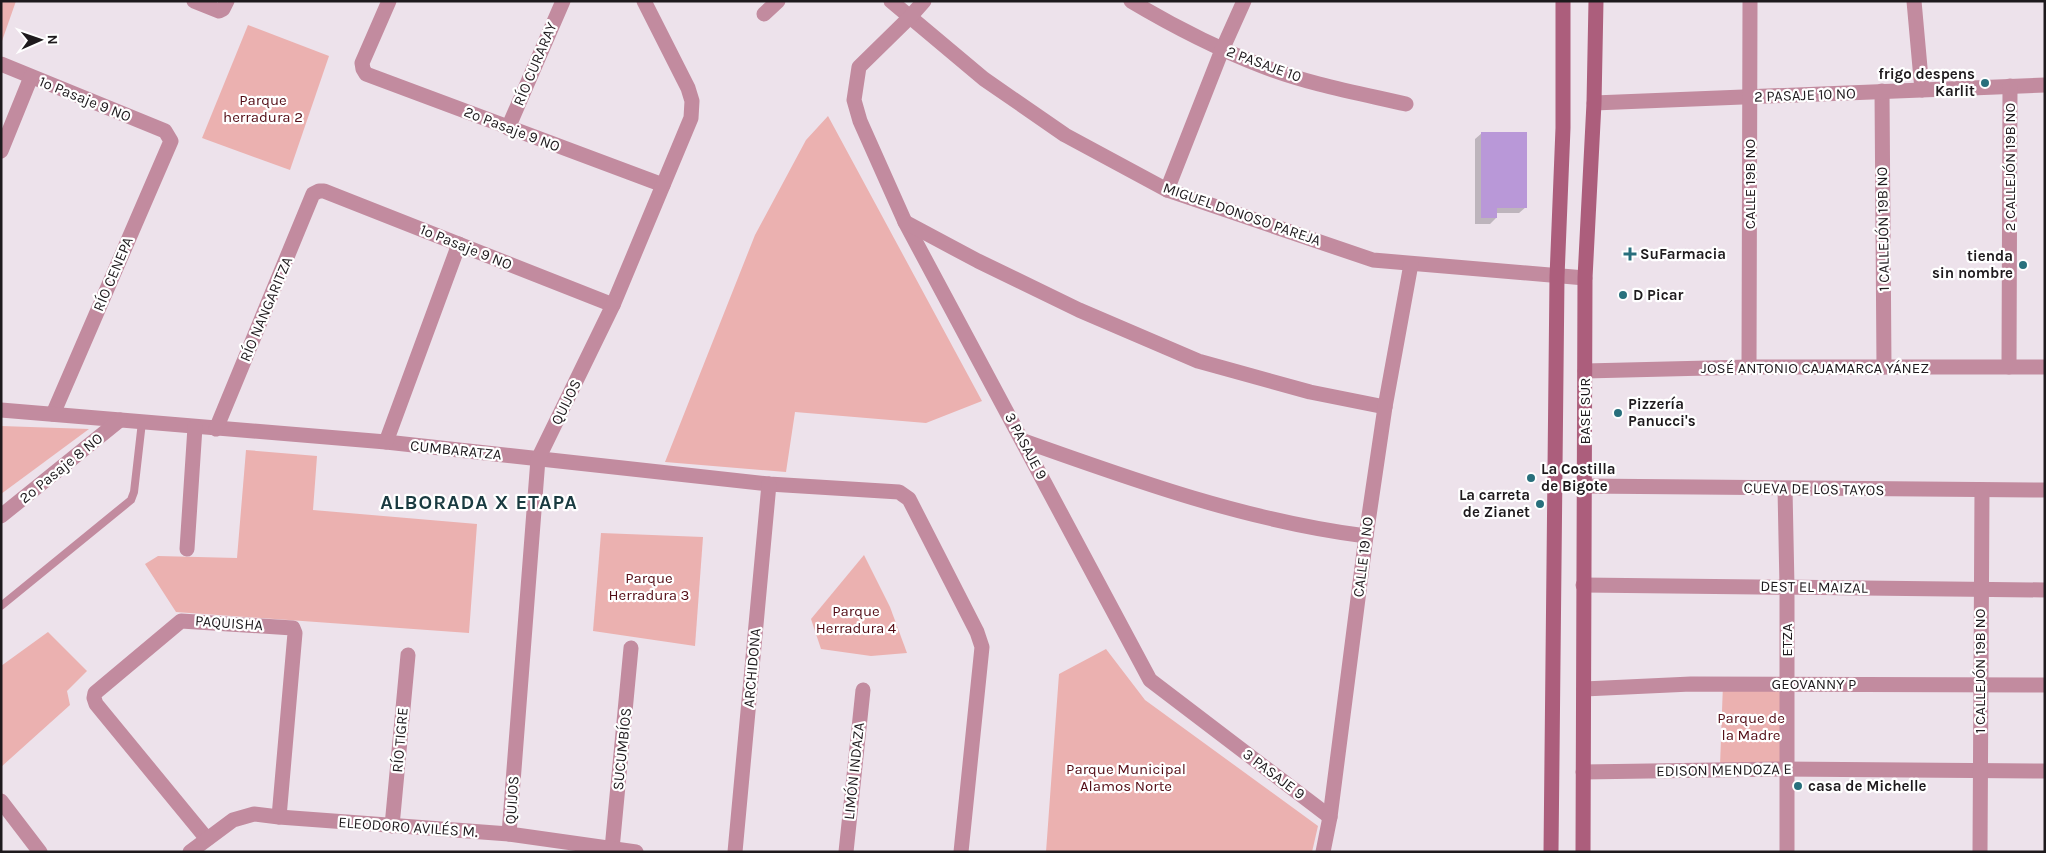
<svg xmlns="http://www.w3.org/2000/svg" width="2046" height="853" font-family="Karla,sans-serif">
<rect width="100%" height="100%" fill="#ede2eb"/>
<g fill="#ebb1b0">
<path d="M1 1H16L2 41H1Z"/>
<path d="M248 25 329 56 290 170 202 138Z"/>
<path d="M828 116 982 401 926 423 795 412 786 472 665 462 755 235 806 140Z"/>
<path d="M1 426 89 429 1 494Z"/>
<path d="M246 450 317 456 313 510 477 524 469 633 176 612 145 564 158 556 237 558Z"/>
<path d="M601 533 703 537 695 646 593 631Z"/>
<path d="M864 555 890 607 907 653 871 656 821 649 811 619Z"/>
<path d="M48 632 87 671 67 691 70 705 1 767V666Z"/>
<path d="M1106 649 1145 700 1318 826 1312 852H1046L1059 674Z"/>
<path d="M1723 684 1780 687V769L1720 766Z"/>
</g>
<path fill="#0003" d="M1482 133 1526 207 1519 213H1496V218L1490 224H1475V139Z"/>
<path fill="#b998d8" d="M1481 132H1527V208H1497V218H1481Z"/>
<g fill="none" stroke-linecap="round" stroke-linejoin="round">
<path stroke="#c28b9f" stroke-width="8" d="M1 606 131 500 134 492 142 422"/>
<g stroke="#c28b9f" stroke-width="15">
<path d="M194 1 219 11 223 9 227 1"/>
<path d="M389 1 362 63 363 69 366 74 663 185"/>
<path d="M891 1 984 79 1065 135 1167 190 1373 260 1585 278"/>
<path d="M924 1 909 18 859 67 854 100 860 121 905 222 1150 680 1330 817"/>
<path d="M1131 1C1173 26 1216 48 1262 66 1308 84 1358 93 1406 104"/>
<path d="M1914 1 1922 90"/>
<path d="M764 14 778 1"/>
<path d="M1 64 165 131 171 141 53 414"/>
<path d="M1882 91 1884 367"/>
<path d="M1594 103 2045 85"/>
<path d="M508 128 563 1"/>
<path d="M1 151 31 77"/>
<path d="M1167 190 1222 50 1244 1"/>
<path d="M905 222 978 261 1079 310 1198 361 1310 392 1385 407"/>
<path d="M1749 367 1750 1"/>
<path d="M2009 367 2010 86"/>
<path d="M1585 371 1749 367H2045"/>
<path d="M1 410 386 442 769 484 899 492 909 499 977 632 982 647 961 852"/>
<path d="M216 429 313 194 319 191H324L613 305"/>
<path d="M1024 441C1136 481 1248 521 1366 536"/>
<path d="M386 442 459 244"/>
<path d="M1584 486 2045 490"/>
<path d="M1785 489 1787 587V852"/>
<path d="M1 516 120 420"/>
<path d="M187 549 195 427"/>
<path d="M1583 585 2045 590"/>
<path d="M1584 689 1691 684 2045 685"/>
<path d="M1583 772 1780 769 2045 771"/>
<path d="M1 801 40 852"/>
<path d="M392 826 408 655"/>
<path d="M509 834 538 459 613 305 691 118 692 101 688 88 644 1"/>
<path d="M207 839 96 704 94 698 95 693 181 621 293 628 295 633 279 817"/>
<path d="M612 849 631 648"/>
<path d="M190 852 233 820 254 814 279 817 509 834 636 852"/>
<path d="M735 852 769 484"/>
<path d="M846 852 863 690"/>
<path d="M1323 852 1330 817 1366 536 1385 407 1411 264"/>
<path d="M1980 852 1982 490"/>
</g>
<g stroke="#ac5e7c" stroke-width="15">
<path d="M1551 852 1557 277 1563 128V1"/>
<path d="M1583 852 1585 278 1594 103 1596 1"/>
</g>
</g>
<g fill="#286f7c" stroke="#fff" stroke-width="2">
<circle cx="1985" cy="83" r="5"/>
<path d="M1627.5 246.5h5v5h5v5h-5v5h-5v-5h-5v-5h5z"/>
<circle cx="2023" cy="265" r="5"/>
<circle cx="1623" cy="295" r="5"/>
<circle cx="1618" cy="413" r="5"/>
<circle cx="1531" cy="478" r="5"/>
<circle cx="1540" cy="504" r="5"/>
<circle cx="1798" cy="786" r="5"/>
</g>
<g text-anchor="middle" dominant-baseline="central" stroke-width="4.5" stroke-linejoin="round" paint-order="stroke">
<g font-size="15" fill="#1e1a1d" stroke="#fff">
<text transform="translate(535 64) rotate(-67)">RÍO CURARAY</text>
<text transform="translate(1264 64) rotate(20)">2 PASAJE 10</text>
<text transform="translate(1805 95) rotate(-2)">2 PASAJE 10 NO</text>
<text transform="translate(85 99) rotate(22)">1º Pasaje 9 NO</text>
<text transform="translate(512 129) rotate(21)">2º Pasaje 9 NO</text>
<text transform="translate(2010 167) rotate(-90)">2 CALLEJÓN 19B NO</text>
<text transform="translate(1750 184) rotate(-90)">CALLE 19B NO</text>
<text transform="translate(1242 214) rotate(19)">MIGUEL DONOSO PAREJA</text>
<text transform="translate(1883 229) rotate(-91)">1 CALLEJÓN 19B NO</text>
<text transform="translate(466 247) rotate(22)">1º Pasaje 9 NO</text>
<text transform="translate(113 274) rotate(-67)">RÍO CENEPA</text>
<text transform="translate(266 309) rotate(-67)">RÍO NANGARITZA</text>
<text x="1815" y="368">JOSÉ ANTONIO CAJAMARCA YÁNEZ</text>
<text transform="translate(566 402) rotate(-64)">QUIJOS</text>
<text transform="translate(1585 411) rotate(-90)">BASE SUR</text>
<text transform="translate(1026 446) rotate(62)">3 PASAJE 9</text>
<text transform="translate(456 450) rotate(6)">CUMBARATZA</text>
<text transform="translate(61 468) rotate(-39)">2º Pasaje 8 NO</text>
<text transform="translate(1814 489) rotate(1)">CUEVA DE LOS TAYOS</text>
<text transform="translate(1363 557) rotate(-83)">CALLE 19 NO</text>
<text transform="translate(1814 587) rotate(1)">DEST EL MAIZAL</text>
<text transform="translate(229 623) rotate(4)">PAQUISHA</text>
<text transform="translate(1787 640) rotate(-90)">ETZA</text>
<text transform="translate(752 668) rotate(-85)">ARCHIDONA</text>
<text transform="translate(1980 671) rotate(-90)">1 CALLEJÓN 19B NO</text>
<text x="1814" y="684">GEOVANNY P</text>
<text transform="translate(400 740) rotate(-85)">RÍO TIGRE</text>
<text transform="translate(622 749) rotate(-84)">SUCUMBÍOS</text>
<text transform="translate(1724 770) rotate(-1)">EDISON MENDOZA E</text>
<text transform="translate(854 771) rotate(-84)">LIMÓN INDAZA</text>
<text transform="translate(1274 774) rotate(37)">3 PASAJE 9</text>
<text transform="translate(512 800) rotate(-86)">QUIJOS</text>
<text transform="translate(408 827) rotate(4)">ELEODORO AVILÉS M.</text>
</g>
<g font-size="15" font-weight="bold" fill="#1e1a1d" stroke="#fff" text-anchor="start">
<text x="1975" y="74" text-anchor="end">frigo despens<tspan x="1975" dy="17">Karlit</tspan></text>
<text x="1640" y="254">SuFarmacia</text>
<text x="2013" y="256" text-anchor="end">tienda<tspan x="2013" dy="17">sin nombre</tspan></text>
<text x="1633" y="295">D Picar</text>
<text x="1628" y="404">Pizzería<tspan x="1628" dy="17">Panucci's</tspan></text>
<text x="1541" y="469">La Costilla<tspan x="1541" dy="17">de Bigote</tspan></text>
<text x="1530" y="495" text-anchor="end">La carreta<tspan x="1530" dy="17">de Zianet</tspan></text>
<text x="1808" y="786">casa de Michelle</text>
</g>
<g font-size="15" fill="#520b14" stroke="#fff">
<text x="263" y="100">Parque<tspan x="263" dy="17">herradura 2</tspan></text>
<text x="649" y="578">Parque<tspan x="649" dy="17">Herradura 3</tspan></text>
<text x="856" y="611">Parque<tspan x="856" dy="17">Herradura 4</tspan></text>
<text x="1751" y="718">Parque de<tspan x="1751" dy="17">la Madre</tspan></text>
<text x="1126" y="769">Parque Municipal<tspan x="1126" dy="17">Alamos Norte</tspan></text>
</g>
<g font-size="20" font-weight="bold" letter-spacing="1" fill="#193a40" stroke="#fff">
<text x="479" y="502">ALBORADA X ETAPA</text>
</g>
</g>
<rect width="2046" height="853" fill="none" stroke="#1e1a1d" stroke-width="5"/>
<g transform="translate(40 40) rotate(88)" stroke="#ffffff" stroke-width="4" paint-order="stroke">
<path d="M0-4L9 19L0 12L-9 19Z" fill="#1e1a1d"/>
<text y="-8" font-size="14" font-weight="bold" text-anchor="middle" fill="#1e1a1d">N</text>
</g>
</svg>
